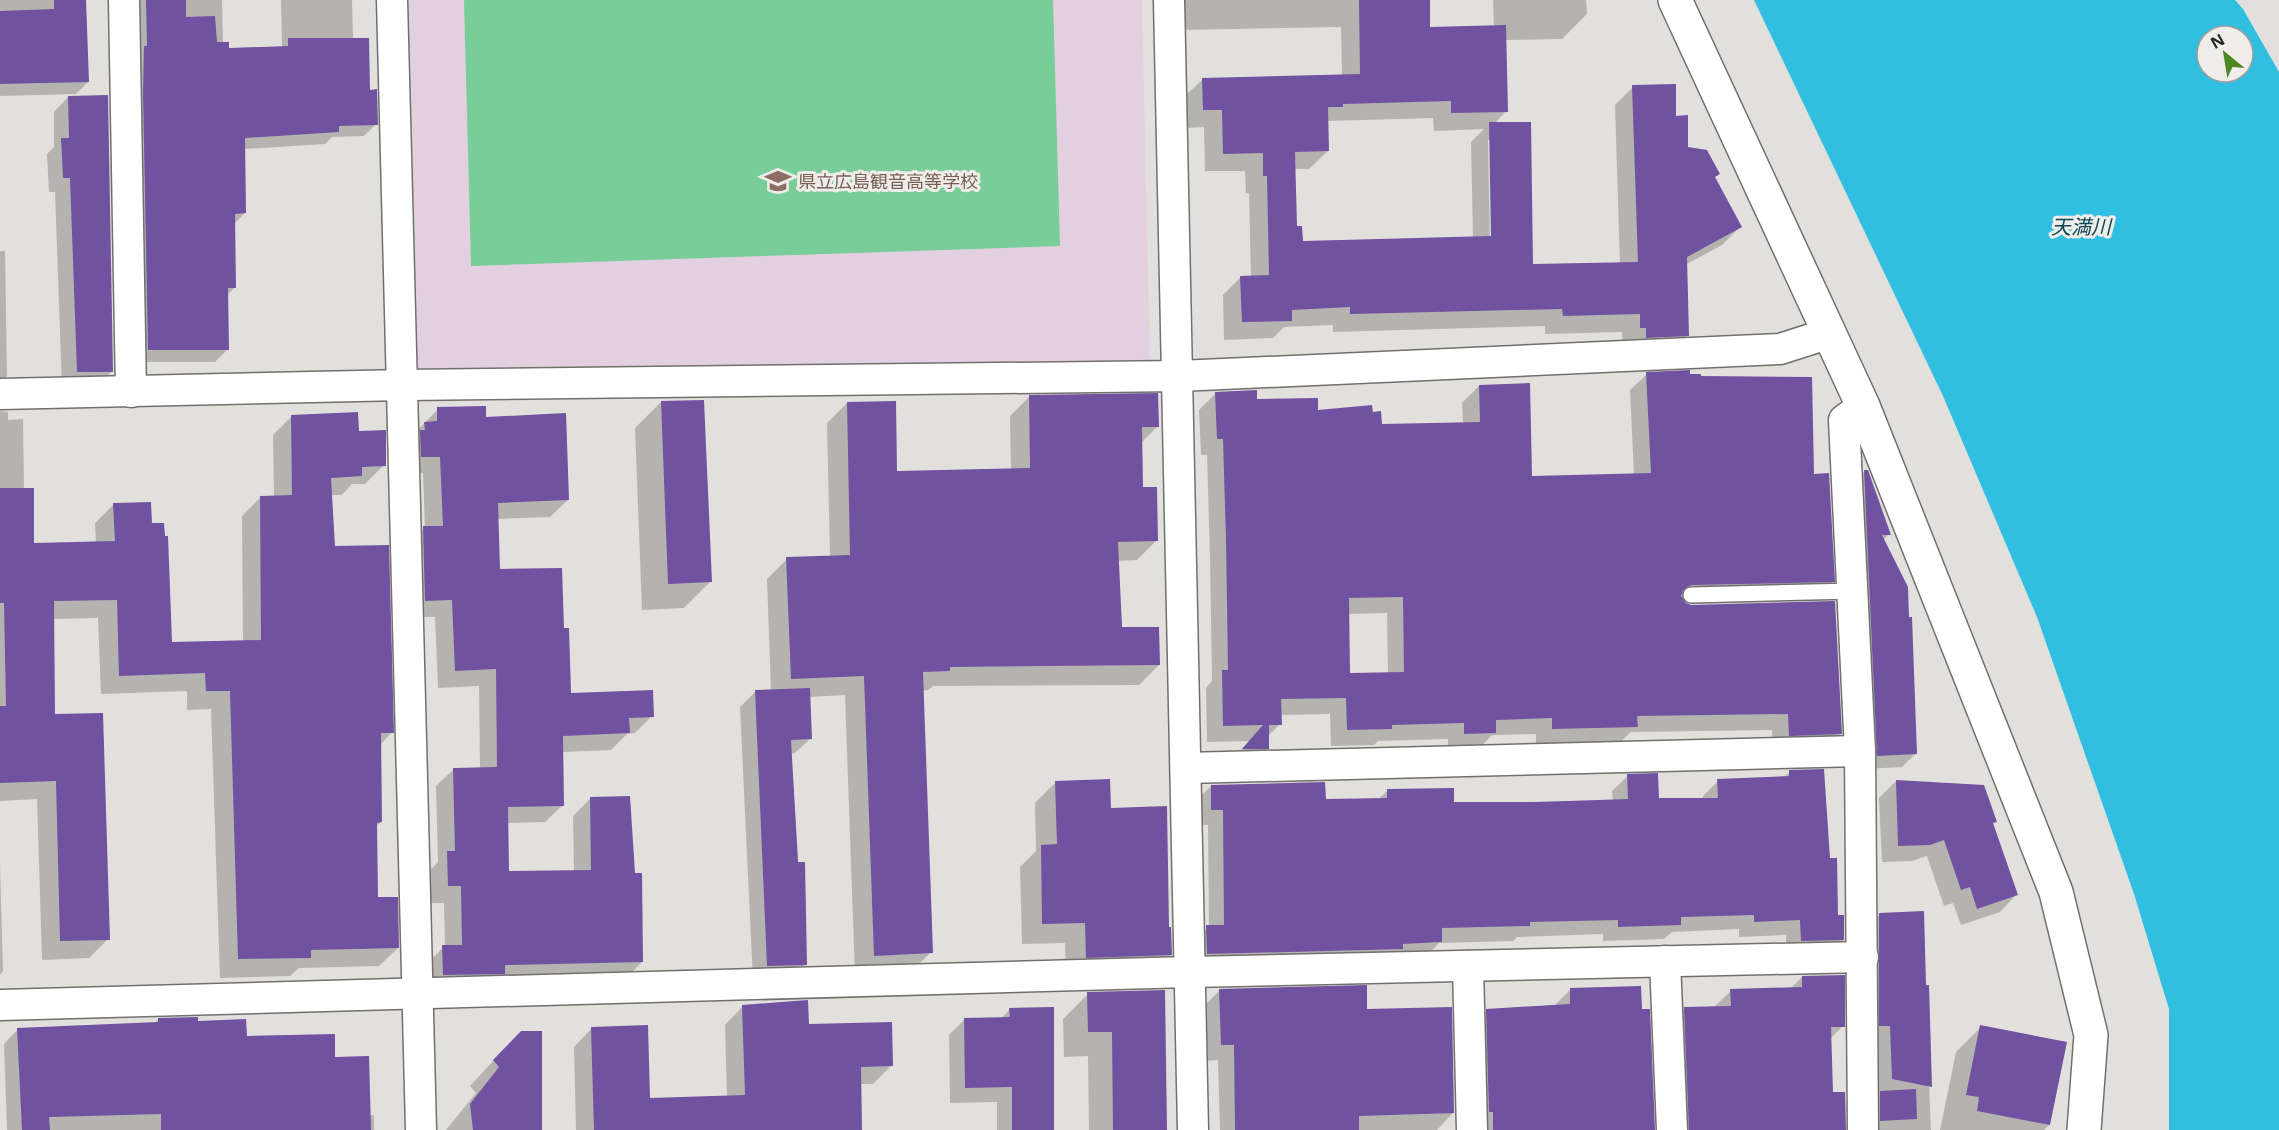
<svg xmlns="http://www.w3.org/2000/svg" width="2279" height="1130" font-family="'Noto Sans','Noto Sans JP',sans-serif">
<rect width="100%" height="100%" fill="#e2e0dd"/>
<path fill="#e2d0e1" d="M406 0H1142L1150 363 415 372Z"/>
<path fill="#78cd98" d="M464 0H1053L1060 246 471 266Z"/>
<path fill="#30bee1" fill-rule="evenodd" d="M1754 0H2235L2243 9 2279 72V1130H2169V1009L2134 894 2037 617 1943 396ZM2207 36H2243V72H2207Z"/>
<g fill="#0003" fill-rule="evenodd">
<path d="M0 0H85L88 82 76 94 0 96Z"/>
<path d="M134 0H222L223 44 228 50 280 48 282 46 281 0H352L353 40 376 124 364 136 332 137 325 144 244 149 245 213 234 224 235 287 226 296 227 350 215 362H136Z"/>
<path d="M1180 0H1428L1429 29 1494 27 1493 0H1586L1587 14 1562 39 1505 40 1506 111 1494 124 1531 266 1620 264 1615 105 1633 87 1675 117 1687 149 1718 174 1714 178 1740 227 1722 245 1685 265 1688 335 1669 353 1623 346 1622 332 1545 334V326L1333 332V325L1284 327 1273 338 1224 340 1223 295 1241 277H1251L1249 193H1246L1245 171H1205L1204 127 1185 128 1184 97 1203 79 1342 76 1341 27 1180 30ZM1433 118 1434 131 1484 129 1471 142 1473 238 1301 242 1295 228 1293 169H1309L1328 151 1327 121ZM1488 140H1491L1493 243H1490Z"/>
<path d="M68 97 112 371 97 386 62 387 55 192H49L47 154 54 147V112Z"/>
<path d="M0 251H5L7 376 0 383Z"/>
<path d="M1647 374 1689 376 1812 476 1833 581 1816 598 1683 601 1840 734 1824 750 1773 752 1772 730 1631 732 1619 743 1536 745V734L1492 735 1478 750H1448V739L1378 741 1374 745 1331 746 1330 714 1280 715V724L1268 736V748L1251 765H1228L1249 741 1207 742 1206 688 1212 681 1210 556 1207 455H1201L1199 410 1216 393 1316 412 1371 413 1381 425 1463 424 1462 403 1479 386 1531 478 1634 475 1630 390ZM1387 613 1388 674 1349 675 1347 614Z"/>
<path d="M1030 396 1158 426 1141 443 1142 489 1157 540 1137 560 1117 561 1120 629 1159 665 1139 685 933 686 928 690 922 691 931 952 911 972 855 975 845 695 809 697 810 739 795 753 791 754 805 965 790 980 753 981 740 707 755 692 771 691 767 579 787 559 830 557 827 423 847 403 896 473 1011 470 1010 416Z"/>
<path d="M661 402 710 582 684 608 642 610 635 428Z"/>
<path d="M438 409 484 418 568 500 550 517 497 519 499 571 563 630 569 695 652 716 635 733 627 734 611 750 562 752 563 805 545 822 507 823 508 873 574 872 573 816 590 799 642 962 625 979 426 992V964L445 946 444 903H431L430 870 438 862 436 786 454 769 480 768 479 686 438 688 435 617H408L406 545 425 528 423 473 404 474 408 440Z"/>
<path d="M0 411 8 412V420L23 419 24 490 33 544 96 543 95 523 114 504 150 524 171 643 243 642 242 516 261 497H274L273 435 292 416 358 432 384 465 365 484H352L342 495H330L333 547 392 732 380 745 381 822 375 827 377 899 398 948 379 966 299 968 290 976 220 978 211 709 187 710V691L101 694 98 618 53 619 54 716 108 939 89 958 42 960 37 799 0 801Z"/>
<path d="M1864 472 1889 534 1883 540 1907 619 1916 753 1902 767 1864 769 1850 486Z"/>
<path d="M1790 772 1829 860 1837 917 1843 940 1827 955 1786 956V935L1739 937V929L1672 932 1664 939 1603 941V934L1517 937 1513 941 1439 943 1425 957 1192 969 1191 942 1209 927 1208 825H1196V801L1211 786 1324 801 1379 799 1387 791 1453 803 1613 801 1612 791 1628 776 1657 799H1703V796L1718 781 1783 778Z"/>
<path d="M1896 781 1995 821 1992 825 2016 895 2000 912 1961 925 1953 903 1944 906 1927 856 1912 861 1882 862 1879 798Z"/>
<path d="M1056 782 1109 810 1167 928 1171 955 1149 976 1066 978 1065 943 1022 944 1020 867 1036 851 1035 803Z"/>
<path d="M0 863 3 971 0 975Z"/>
<path d="M1922 913 1931 1130H1864L1863 931 1879 915Z"/>
<path d="M1802 977 1843 1026 1830 1039 1832 1094 1846 1130H1673L1669 1025 1685 1009 1715 1006 1731 991 1790 989Z"/>
<path d="M1571 989 1653 1130H1478L1471 1026 1487 1010 1555 1005Z"/>
<path d="M1220 990 1366 1010 1453 1113 1437 1130H1220L1218 1060 1206 1061 1204 1006Z"/>
<path d="M1164 992 1165 1130H1089L1088 1056 1064 1057 1063 1019 1088 994Z"/>
<path d="M743 1006 807 1026 892 1065 873 1084H859L861 1130H576L574 1047 592 1028 648 1099 727 1097 725 1025Z"/>
<path d="M1010 1009 1053 1130H997V1102L950 1103 949 1035 965 1019H1001Z"/>
<path d="M159 1019 197 1022 245 1037 334 1059 369 1115H374V1130H7L4 1044 18 1029 154 1024Z"/>
<path d="M1981 1027 2049 1125 2044 1130H1940L1956 1052Z"/>
<path d="M496 1058 540 1130H446L476 1093 470 1086Z"/>
</g>
<g fill="#7152a1" fill-rule="evenodd">
<path d="M54 0H86L89 82 0 84V11L54 9Z"/>
<path d="M146 0H186V17L215 16 217 42H229V48L288 46V38H369L370 90 377 89 378 125 339 126V132L245 138 246 213 235 214 236 288H228L229 350H148L143 94 144 46H147Z"/>
<path d="M1359 0H1430V27L1506 25 1508 112 1451 113V101L1343 104V107H1328L1329 151 1295 152 1297 226H1302L1303 241 1491 236 1489 122H1531L1533 264 1638 262 1632 85 1676 84V116L1688 115V147L1707 150 1720 174 1715 177 1742 227 1687 257 1689 336 1646 338V328H1640V314L1563 316 1562 309 1350 314V307L1292 310V321L1242 322 1240 276 1269 275 1267 176H1263V153L1223 154 1222 110H1203L1202 78 1360 74Z"/>
<path d="M108 95 113 372H77L70 178H63L61 138H69L68 96Z"/>
<path d="M1690 370V374H1701V376L1812 377 1814 474 1829 473 1835 582 1691 585 1683 590 1681 596 1686 603 1691 605 1835 601 1842 734 1789 736 1788 714 1637 716 1638 727 1552 729V718L1496 720V733L1464 734V723L1392 725V729L1347 730 1346 698 1281 699 1282 725H1269V749H1242L1263 725 1223 726 1222 670H1228L1226 539 1223 439H1217L1215 392 1257 390V399L1318 398V410L1372 405 1373 412 1381 411 1382 424 1480 422 1479 385 1530 383 1532 476 1651 473 1646 372ZM1403 597 1404 672 1350 673 1349 598Z"/>
<path d="M1158 393 1159 427H1142L1143 487H1157L1158 541 1118 542 1122 627H1159L1160 665 950 667V671L923 672 933 953 874 956 864 676 791 679 786 557 850 555 847 402 896 401 897 471 1030 468 1029 395Z"/>
<path d="M704 400 712 582 668 584 661 401Z"/>
<path d="M486 406V417L566 413 569 500 498 503 500 569 562 568 564 628H569L571 693 653 690 654 717 629 718 630 733 563 736 564 806 508 807 509 871 591 870 590 797 630 796 635 873H642L643 962 505 965V974L443 975 442 945H462L461 886H448L447 851H455L453 768 497 767 496 669 455 671 452 600 425 601 423 526H443L440 457H421L420 430H425L424 422 437 421V407Z"/>
<path d="M358 412 359 431 386 430V466L362 467V476L331 478 335 546 389 545 394 733H381L382 822 377 823 378 897H398L399 948 311 950V958L238 959 230 691H206L205 673 119 676 117 600 54 601 55 714 103 713 110 940 60 941 56 781 0 783V706H6L4 603H0V488H34V543L115 541 113 503 151 502 152 523H164L165 536H168L172 642 261 640 260 496 292 495 291 415Z"/>
<path d="M1864 470H1868L1891 535H1882L1908 587 1909 617H1912L1917 754 1877 756Z"/>
<path d="M810 688 812 739 791 740 798 862H805L807 965 767 966 755 690Z"/>
<path d="M1824 769 1830 858H1837L1838 915H1844V940L1801 941 1800 920 1754 922V915L1681 917V925L1618 927V920L1530 922V926L1442 928V942L1403 944V949L1207 954 1206 925H1224L1223 810H1211V785L1325 782 1326 799 1387 798V789L1454 788V802H1537L1628 799 1627 774 1658 773 1659 798H1718L1717 779 1789 776V770Z"/>
<path d="M1110 779 1111 808 1167 806 1169 927H1171L1172 955 1086 958 1085 923 1042 924 1041 845 1057 844 1055 781Z"/>
<path d="M1896 780 1984 785 1997 822 1993 823 2018 895 1977 909 1970 887 1961 890 1944 840 1930 845 1898 846Z"/>
<path d="M1924 911 1926 985H1929L1932 1087 1892 1079 1890 1026H1879V913Z"/>
<path d="M1845 975V1027H1831L1833 1092H1845L1846 1130H1689L1684 1007 1731 1006 1730 989 1802 987V976Z"/>
<path d="M1367 985V1009L1452 1007 1454 1113 1359 1116V1130H1235L1234 1045H1221L1219 989Z"/>
<path d="M1641 986 1642 1009H1650L1655 1130H1493V1112H1489L1486 1009 1570 1004V988Z"/>
<path d="M1165 990 1167 1130H1113L1112 1032H1088L1087 992Z"/>
<path d="M808 1000 809 1024 892 1022 893 1066 861 1067 862 1130H594L591 1027 648 1025 650 1098 745 1095 742 1005Z"/>
<path d="M1054 1007V1130H1012V1087L965 1088 964 1018 1010 1017 1009 1008Z"/>
<path d="M198 1017V1021L246 1019 247 1036 335 1034V1057L369 1056 371 1130H161V1114L49 1117 50 1130H22L17 1028 158 1022V1018Z"/>
<path d="M1980 1025 2067 1042 2050 1125 1977 1111 1979 1097 1966 1095Z"/>
<path d="M521 1031H542V1130H473L470 1104 499 1067 493 1060Z"/>
<path d="M1916 1089 1917 1119 1880 1121V1091Z"/>
</g>
<g fill="none" stroke-linecap="round" stroke-linejoin="round">
<g stroke="#72706d" stroke-width="18">
<path id="service" d="M1691 595 1853 591"/>
</g>
<g stroke="#72706d" stroke-width="33">
<g id="minor">
<path d="M124 0 131 392"/>
<path d="M392 0 421 1130"/>
<path d="M1169 0 1193 1130"/>
<path d="M0 394 404 385 1179 376 1780 349 1827 334"/>
<path d="M1863 406 1844 420 1860 751 1863 1130"/>
<path d="M1186 768 1860 751"/>
<path d="M1665 961 1672 1130"/>
<path d="M1468 966 1472 1130"/>
<path d="M0 1005 1190 972 1863 957"/>
</g>
</g>
<g stroke="#72706d" stroke-width="36">
<path id="tertiary" d="M1675 0 1863 406 2056 892 2091 1035 2084 1130"/>
</g>
<use href="#service" stroke="#fff" stroke-width="15"/>
<use href="#minor" stroke="#fff" stroke-width="30"/>
<use href="#tertiary" stroke="#fff" stroke-width="33"/>
</g>
<defs>
<g id="school-bare" transform="scale(2.07)"><path d="M0-5L7-2L0 1L-7-2ZM-4 1L0 2.5L4 1V4Q0 6-4 4Z" fill="#8d6e63" stroke="#efedea" stroke-width="2.5" paint-order="stroke"/></g>
</defs>
<g fill-rule="evenodd">
<use href="#school-bare" x="778" y="181"/>
</g>
<g text-anchor="middle" dominant-baseline="central" stroke-width="6" stroke-linejoin="round" paint-order="stroke">
<g font-size="18" fill="#785e54" stroke="#efedea" text-anchor="start">
<text x="798" y="181">県立広島観音高等学校</text>
</g>
<g font-size="20" font-style="italic" fill="#0c4756" stroke="#efedea">
<text x="2081" y="226">天満川</text>
</g>
</g>
<g transform="translate(2225 54) rotate(330)"><circle r="28" fill="#efedea" stroke="#9f9e9c" stroke-width="1.5"/>
<path d="M0-4.5L10 22L0 15L-10 22Z" fill="#4e8622"/>
<text y="-9" font-size="16" font-weight="bold" text-anchor="middle" fill="#282826">N</text>
</g>
</svg>
